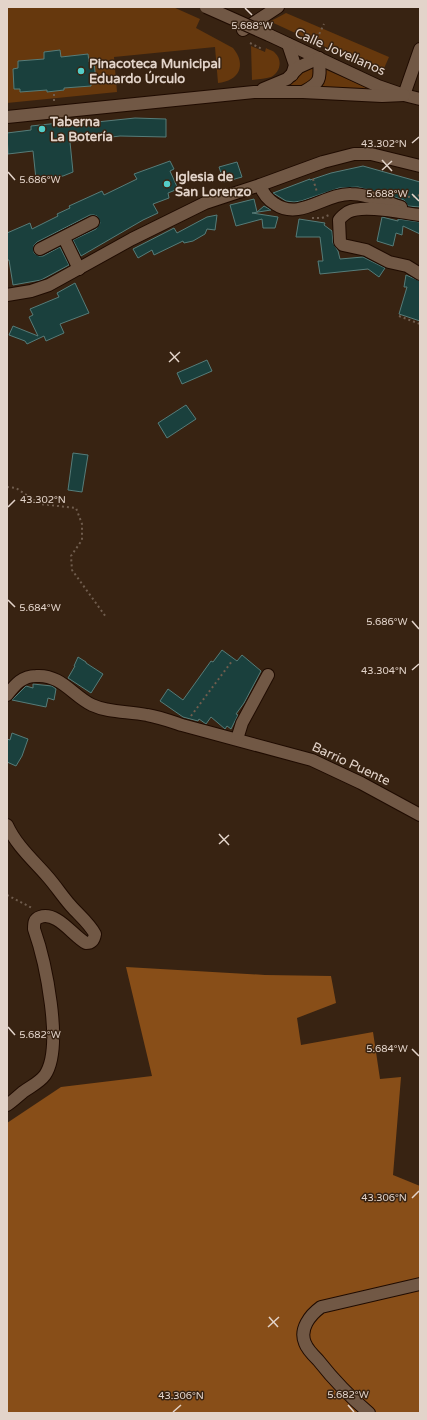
<svg xmlns="http://www.w3.org/2000/svg" width="427" height="1420" font-family="'Varela Round',sans-serif">
<rect width="100%" height="100%" fill="#382312"/>
<g fill="#66380d">
<path d="M7 7H173L200 19 196 28 233 48C247 65 239 81 218 83L215 47 114 57 117 92 7 103Z"/>
<path d="M286 13 389 57 382 73 267 20 271 21Z"/>
<path d="M251 46 265 52 266 48C269 50 273 50 275 53 283 60 280 73 271 77 265 79 258 79 252 80Z"/>
<path d="M310 67 315 70V77L304 87 276 89 304 69Z"/>
<path d="M324 69 377 92 317 90Z"/>
</g>
<path fill="#884e18" d="M126 967 265 975 331 976 336 1003 297 1018 301 1045 373 1032 380 1079 401 1077 393 1175 420 1186V1413H7V1123L61 1087 152 1076Z"/>
<g fill="#1a403d" stroke="#567c79">
<path d="M60 50 61 57 88 54 89 62 94 61 96 82H91V86L64 88V90L47 92V90L20 92V89H14L13 69 18 68V61L44 59V52Z"/>
<path d="M135 118 166 119V137L120 136 70 142 73 172 63 176 36 179 33 151 8 154 7 133 31 130V126L68 122V125Z"/>
<path d="M170 161 174 169 170 171 178 189 168 193 169 198 153 204 158 213 143 220 81 256 73 240 96 229 100 223 97 216 94 215H90L37 242 34 245V253L39 256H43L60 247 69 265 41 280 13 285 9 260H7V233L30 223 32 229 58 216 57 214 70 208 69 206 102 191 104 195 137 179 134 174Z"/>
<path d="M237 162 242 177 224 182 219 167Z"/>
<path d="M363 166 420 182V207L408 206 404 200 385 194 358 187 339 188 301 201 294 202 286 201 273 193 310 179V180L331 173Z"/>
<path d="M254 199 257 212 264 206 271 210 252 213 278 217 275 228H263L262 219 236 226 230 205Z"/>
<path d="M217 215 215 230 207 229 205 234 193 241 184 243 183 241 154 255 152 250 138 258 133 249 174 228 177 233 207 217Z"/>
<path d="M382 217 398 221V219L420 222V234L403 226 402 235 396 233 393 246 377 241Z"/>
<path d="M299 219 325 223 324 225 332 231 333 243 338 251 340 259 363 257 385 268 379 277 368 269 320 274 318 261H323L320 237H296Z"/>
<path d="M406 275 420 281V321L399 314 407 287H404Z"/>
<path d="M75 283 89 313 60 324 64 333 46 341 44 336 27 344 25 341 9 335 13 326 38 336 29 317 33 315 30 309 59 297 57 293Z"/>
<path d="M207 360 212 371 182 384 177 373Z"/>
<path d="M186 405 196 419 167 438 158 423Z"/>
<path d="M73 453 88 455 82 492 68 490Z"/>
<path d="M222 650 237 661 242 655 261 671 244 703 236 714 238 715 231 729 227 726 225 729 211 717 206 724 199 719 198 721 183 717 160 701 168 689 183 700 211 661 213 662Z"/>
<path d="M78 657 86 662V663L103 674 91 693 68 678 75 666H74Z"/>
<path d="M33 684 52 686 56 689 54 700 48 698 46 707 12 700 26 686 33 688Z"/>
<path d="M12 733 28 739 22 756 16 766 7 762V739L10 740Z"/>
</g>
<g fill="none" stroke-linecap="round" stroke-linejoin="round">
<g stroke="#1f0b00" stroke-width="14">
<g id="minor">
<path d="M243 30 278 7"/>
<path d="M269 35 378 86 404 95 420 99"/>
<path d="M288 44 295 65 292 75"/>
<path d="M263 89 287 79 299 67 319 58"/>
<path d="M303 92C322 82 320 79 319 58"/>
<path d="M404 95 420 49"/>
<path d="M7 117 254 92H303L382 96 404 95"/>
<path d="M260 185C263 194 267 199 275 204 300 221 325 193 351 194 368 194 385 202 401 207"/>
<path d="M420 215C403 213 363 204 348 212 345 214 341 217 339 220L340 242 343 245 366 250 389 262 407 266 420 274"/>
<path d="M64 238 79 269"/>
<path d="M40 249 93 222"/>
<path d="M7 295 31 291 49 285 132 239 205 203 260 185 323 162 354 154H371L420 166"/>
<path d="M7 695C15 685 22 676 36 676 61 674 73 696 92 705 109 713 129 711 147 715 159 717 170 721 182 725L312 760 361 783 420 815"/>
<path d="M237 739 242 723 268 675"/>
<path d="M7 825C16 845 33 860 47 876 56 886 62 896 71 906 79 915 89 923 95 934 94 940 92 943 86 943 73 936 57 911 40 917 34 919 34 923 34 929 45 960 64 1047 45 1075 39 1083 31 1086 23 1092 18 1096 13 1101 7 1105"/>
<path d="M369 1413C350 1397 333 1379 318 1360 313 1355 307 1349 305 1343 299 1329 310 1315 321 1307L420 1284"/>
</g>
</g>
<g stroke="#705d4e" stroke-width="2" stroke-dasharray="2 3" stroke-linecap="butt">
<path d="M250 43 262 49"/>
<path d="M315 43 324 24"/>
<path d="M54 101V91"/>
<path d="M313 179 317 192"/>
<path d="M408 197 417 196 420 195"/>
<path d="M312 218H322L329 215"/>
<path d="M399 316 420 324"/>
<path d="M7 487 16 488 40 504 76 508 82 524V540L71 556 72 570 106 617"/>
<path d="M191 716 232 661"/>
<path d="M7 895 32 908"/>
</g>
<use href="#minor" stroke="#715845" stroke-width="12"/>
<g stroke="#1f0b00" stroke-width="14" stroke-linecap="butt">
<path id="minor-bridge" d="M206 7 269 35"/>
</g>
<use href="#minor-bridge" stroke="#715845" stroke-width="12"/>
</g>
<path fill="none" stroke="#e3d4ca" stroke-width="1.5" d="M245 8 252 15M412 143 419 137M382 160 392 171M382 170 392 161M8 172 15 180M412 194 419 201M170 352 179 362M169 362 180 352M8 507 15 500M8 600 15 607M412 621 419 629M412 670 419 664M219 834 229 845M219 844 229 835M8 1027 15 1035M412 1049 419 1056M412 1198 419 1191M269 1317 278 1327M268 1327 279 1317M348 1405 354 1412M173 1412 181 1405"/>
<g fill="#54cdc7" stroke="#382312" stroke-width="1.5">
<circle cx="81" cy="71" r="4"/>
<circle cx="42" cy="129" r="4"/>
<circle cx="167" cy="184" r="4"/>
</g>
<g text-anchor="middle" dominant-baseline="central" stroke-width="3" stroke-linejoin="round" paint-order="stroke">
<g font-size="13" fill="#e3d4ca" stroke="#382312">
<text transform="translate(340 52) rotate(24)">Calle Jovellanos</text>
<text transform="translate(351 764) rotate(25)">Barrio Puente</text>
</g>
<g font-size="13" font-weight="bold" fill="#e3d4ca" stroke="#382312" text-anchor="start">
<text x="89" y="64">Pinacoteca Municipal<tspan x="89" dy="15">Eduardo Úrculo</tspan></text>
<text x="50" y="122">Taberna<tspan x="50" dy="15">La Botería</tspan></text>
<text x="175" y="177">Iglesia de<tspan x="175" dy="15">San Lorenzo</tspan></text>
</g>
</g>
<g font-size="10" text-anchor="middle" fill="#e3d4ca" stroke="#382312" stroke-width="3" stroke-linejoin="round" paint-order="stroke">
<text x="252" y="29">5.688°W</text>
<text x="384" y="147">43.302°N</text>
<text x="40" y="183">5.686°W</text>
<text x="387" y="197">5.688°W</text>
<text x="43" y="503">43.302°N</text>
<text x="40" y="611">5.684°W</text>
<text x="387" y="625">5.686°W</text>
<text x="384" y="674">43.304°N</text>
<text x="40" y="1038">5.682°W</text>
<text x="387" y="1052">5.684°W</text>
<text x="384" y="1201">43.306°N</text>
<text x="348" y="1398">5.682°W</text>
<text x="181" y="1399">43.306°N</text>
</g>
<rect width="427" height="1420" fill="none" stroke="#e3d4ca" stroke-width="16"/>
</svg>
